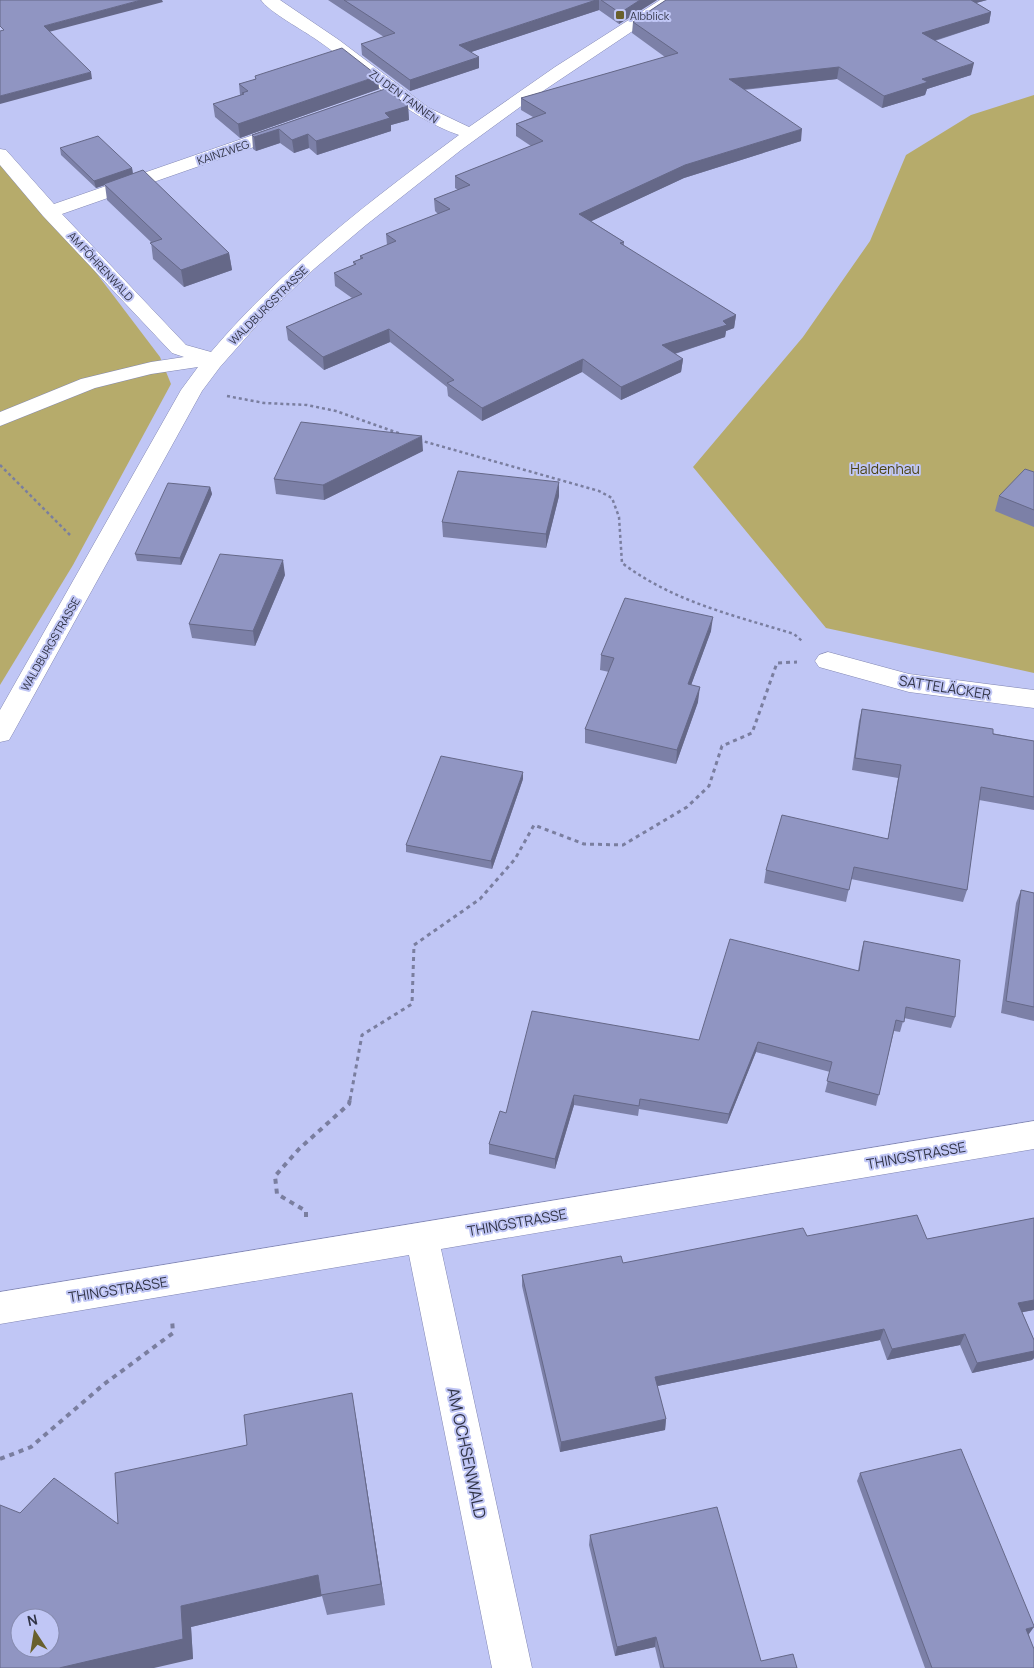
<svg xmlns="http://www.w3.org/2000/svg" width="1034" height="1668" font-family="Manrope,sans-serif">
<rect width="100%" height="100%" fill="#c0c6f5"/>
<g fill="#b6ab6b">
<path d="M1034 95V673L826 628 693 467 803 337 870 241 906 155 971 115Z"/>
<path d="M0 154 50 212 160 357 171 384 73 565 0 685Z"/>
</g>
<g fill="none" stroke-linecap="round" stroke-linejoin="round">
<g stroke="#8287b3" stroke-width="1">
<g id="minor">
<path d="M261 0H280L339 40 429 108 469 127 555 67 660 0H679L531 99 461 150 366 225 314 269 265 316 220 367 202 391 13 733 9 740 0 742V710L181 390 198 367 151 374 95 388 0 426V412L81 379 151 362 184 357 172 353 43 216 0 165V149L6 150 54 204 282 125H294L297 129 294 133 62 214 186 345 211 352C282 268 371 200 459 135 404 116 364 72 317 40 303 30 269 12 261 0Z"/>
<path d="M828 652 909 674 1034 690V708L909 692 819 667 815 661 819 655Z"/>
<path d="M1034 1121V1149L441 1249 532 1668H492L409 1255 0 1324V1292Z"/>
</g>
</g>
<g stroke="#7a7e9f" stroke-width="2.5" stroke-dasharray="3 3" stroke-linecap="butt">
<path d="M227 396 264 403 307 405 336 411 401 434"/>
<path d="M419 440 599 491 612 498 619 517 622 563C674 602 733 615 794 634L802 641"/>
<path d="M0 465 72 537"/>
</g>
<path stroke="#7a7e9f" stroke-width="3" stroke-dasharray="4 4" stroke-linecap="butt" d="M350 1100 362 1035 412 1004 414 945 480 899 515 859 534 825 584 844 623 845 687 807 709 786 722 746 752 733 777 663 797 662"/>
<g stroke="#7a7e9f" stroke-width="4" stroke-dasharray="5 5" stroke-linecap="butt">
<path d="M306 1217V1211L277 1194 275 1176 299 1149 349 1104 350 1099"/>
<path d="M0 1459 31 1447 103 1385 173 1333 172 1319"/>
</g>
<use href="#minor" fill="#fff" fill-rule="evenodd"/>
</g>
<g fill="#7c80a7">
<path d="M328 0H657L619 24 599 10 471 52 479 68 410 91 362 55 361 44 384 37Z"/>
<path d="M666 0H987L976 3 991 12 989 23 935 41 971 75 927 89 925 95 882 108 837 79 744 90 801 141 684 178 591 221 624 242V246L736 315 734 328 726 331 725 337 675 354 683 359 681 372 621 400 582 372 482 421 448 396 447 387 390 342 324 370 288 340 286 327 352 298 335 286 334 273 354 265 353 262 360 259V256L387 245 386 234 438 214 435 211 434 199 458 190 455 188V176L531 146 516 136V124L533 117 521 110V98L665 57 632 33 633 22Z"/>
<path d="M255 76 379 89 240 138 215 117 213 104 240 95 239 84 256 79Z"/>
<path d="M385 89 408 106 409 120 391 125V131L317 155 309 148 294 153 280 143 256 151 253 149 252 135Z"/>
<path d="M60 148 132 168 133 174 229 253 232 270 184 287 153 259 151 242 107 200 105 185 96 188 61 155Z"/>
<path d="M423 451 324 500 276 494 274 479Z"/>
<path d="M1034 472V527L995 511 999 496Z"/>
<path d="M210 487 212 494 181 565 137 561 135 554Z"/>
<path d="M559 496 546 548 443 537 442 522Z"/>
<path d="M285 575 255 646 192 638 189 624Z"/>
<path d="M711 631 691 685 698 702 676 764 585 743V729L609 672 600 670 601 655Z"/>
<path d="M862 709 1034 741V810L979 800 967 890 963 902 851 879 846 902 764 883 766 870 888 838 898 778 852 770 859 721Z"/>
<path d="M523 779 492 869 406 852V845Z"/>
<path d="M1021 890 1034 893V1021L1001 1013 1016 903Z"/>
<path d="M864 941 955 1017 951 1028 904 1018 900 1032 894 1031 876 1106 825 1092 830 1072 756 1052 727 1124 639 1109 638 1116 574 1105 555 1169 489 1154V1144L506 1113 699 1040 858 971 861 952Z"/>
<path d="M1034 1218V1310L1022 1312 1034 1340V1358L1032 1360 972 1373 960 1345 887 1360 880 1340 657 1386 666 1419 665 1430 560 1452 522 1286V1275L623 1263 807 1236 927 1239Z"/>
<path d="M356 1418 385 1605 327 1615 322 1596 191 1627 193 1659 20 1513 118 1524 247 1445Z"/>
<path d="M860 1473 1029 1634 1034 1668H925L857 1481Z"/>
<path d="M590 1535 761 1661 797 1668H660L655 1647 615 1656 589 1545Z"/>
</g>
<g fill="#656888">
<path d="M141 0H162L163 2 45 33 44 26Z"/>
<path d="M596 0H599V10L459 56V45Z"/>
<path d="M640 0H657L619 24 620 13Z"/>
<path d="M962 0H987L961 7Z"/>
<path d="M991 12 989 23 920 45 922 33Z"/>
<path d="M479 57V68L410 91V80Z"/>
<path d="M974 63 971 75 927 89 925 95 882 108 884 96 922 79Z"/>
<path d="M839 67 837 79 728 91 729 79Z"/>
<path d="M91 72 92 79 0 104V96Z"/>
<path d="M378 76 379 89 240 138 238 124Z"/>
<path d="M408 106 409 120 391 125V131L317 155 316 141 385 113Z"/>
<path d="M279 129 280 143 256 151 254 137Z"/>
<path d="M802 129 801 141 684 178 579 227V214L685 165Z"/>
<path d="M308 134 309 148 294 153 292 140Z"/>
<path d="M132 168 133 175 104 184 105 185 96 188 94 181Z"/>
<path d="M229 253 232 270 184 287 181 270Z"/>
<path d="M736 315 734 328 726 331 725 337 661 358 662 345Z"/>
<path d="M389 329 390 342 324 370 323 357Z"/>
<path d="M583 359 582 372 482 421V408Z"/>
<path d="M683 359 681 372 621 400V387Z"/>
<path d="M422 436 423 451 324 500 323 485Z"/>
<path d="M559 482V496L546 548V534Z"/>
<path d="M210 487 212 494 181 565 180 558Z"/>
<path d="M283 560 285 575 255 646 253 631Z"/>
<path d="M713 617 711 631 686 699 688 684Z"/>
<path d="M700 687 698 702 676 764 677 750Z"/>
<path d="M523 772V779L492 869 491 861Z"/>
<path d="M758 1042 756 1052 727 1124 729 1114Z"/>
<path d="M574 1095V1105L555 1169V1159Z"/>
<path d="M1034 1300V1310L1013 1314 1018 1303Z"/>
<path d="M884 1329 880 1340 653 1387 655 1377Z"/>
<path d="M965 1334 960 1345 887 1360 892 1349Z"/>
<path d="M1034 1351V1358L1032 1360 972 1373 977 1363Z"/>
<path d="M352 1393 356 1418 385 1605 381 1584Z"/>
<path d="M666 1419 665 1430 560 1452 561 1442Z"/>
<path d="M318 1575 322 1596 191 1627 193 1659 154 1668H59L181 1606Z"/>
<path d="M1034 1627 1029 1634 1021 1636 1026 1629Z"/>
<path d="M656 1637 655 1647 615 1656 617 1647Z"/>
</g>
<g fill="#9095c2" stroke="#656888" fill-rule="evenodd">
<path d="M0 0H141L44 26 91 72 0 96V31L4 30 0 26Z"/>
<path d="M344 0H596L459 45 479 57 410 80 361 44 395 33Z"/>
<path d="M601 0H640L620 13Z"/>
<path d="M666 0H971L991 12 922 33 974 63 922 79 928 82 884 96 839 67 729 79 802 129 685 165 579 214 624 242 620 243 736 315 723 321 727 325 662 345 683 359 621 387 583 359 482 408 447 383 454 380 389 329 323 357 286 327 362 294 334 273 356 264 353 262 363 258 360 256 396 241 386 234 450 209 434 199 470 185 455 176 543 141 516 124 546 113 521 98 678 53 633 22Z"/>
<path d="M342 48 378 76 238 124 213 104 244 94 242 93 248 91 239 84 256 79 255 76Z"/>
<path d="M385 89 408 106 385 113 390 118 316 141 308 134 292 140 279 129 254 137 252 135Z"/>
<path d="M98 136 132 168 94 181 60 148Z"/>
<path d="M143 170 229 253 181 270 150 243 162 239 104 184Z"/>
<path d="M301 422 422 436 323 485 274 479Z"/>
<path d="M1025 469 1034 472V510L999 496Z"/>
<path d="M458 471 559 482 546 534 442 522Z"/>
<path d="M168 483 210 487 180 558 135 554Z"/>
<path d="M220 554 283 560 253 631 189 624Z"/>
<path d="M625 598 713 617 688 684 700 687 677 750 585 729 614 658 601 655Z"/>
<path d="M862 709 993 729V734L1034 741V797L981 787 967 890 854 867 849 890 766 870 782 815 888 839 901 765 855 758Z"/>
<path d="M441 756 523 772 491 861 406 845Z"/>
<path d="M1021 890 1034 893V1007L1006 1001Z"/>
<path d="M730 939 859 971 864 941 960 960 955 1017 906 1007 904 1022 896 1020 879 1095 827 1081 832 1062 758 1042 729 1114 640 1099 639 1106 574 1095 555 1159 489 1144 500 1111 506 1113 532 1011 699 1040Z"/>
<path d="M917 1215 927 1239 1034 1218V1300L1018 1303 1034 1340V1351L977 1363 965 1334 892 1349 884 1329 655 1377 666 1419 561 1442 522 1275 621 1256 623 1263 803 1228 807 1236Z"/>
<path d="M352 1393 381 1584 321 1595 318 1575 181 1606 183 1639 59 1668H0V1505L20 1513 54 1478 118 1524 115 1473 247 1445 244 1415ZM20 1618H50V1648H20Z"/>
<path d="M961 1449 1034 1626V1627L1026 1629 1034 1649V1668H932L860 1473Z"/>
<path d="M717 1507 761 1661 793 1654 797 1668H664L656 1637 617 1647 590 1535Z"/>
</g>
<rect fill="#69602c" stroke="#c0c6f5" stroke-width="2" x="615" y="10" width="10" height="10" rx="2.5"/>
<g text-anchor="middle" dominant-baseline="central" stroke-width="4" stroke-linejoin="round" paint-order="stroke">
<g font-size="11" fill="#303345" stroke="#c0c6f5" text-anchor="start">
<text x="630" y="15">Albblick</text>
</g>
<g font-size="11" fill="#303345" stroke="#c0c6f5">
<text transform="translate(404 96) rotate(36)">ZU DEN TANNEN</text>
<text transform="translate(223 152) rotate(-19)">KAINZWEG</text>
<text transform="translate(101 266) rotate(47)">AM FÖHRENWALD</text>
<text transform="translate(268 305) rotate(-45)">WALDBURGSTRASSE</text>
<text transform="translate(50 644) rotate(-60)">WALDBURGSTRASSE</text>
</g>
<g font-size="14" fill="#4b4312" stroke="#c0c6f5">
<text x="885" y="468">Haldenhau</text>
</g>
<g font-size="14" fill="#303345" stroke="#c0c6f5">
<text transform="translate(945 687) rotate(9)">SATTELÄCKER</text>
<text transform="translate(916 1155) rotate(-10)">THINGSTRASSE</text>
<text transform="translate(517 1222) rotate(-10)">THINGSTRASSE</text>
<text transform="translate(118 1289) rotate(-9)">THINGSTRASSE</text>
</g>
<g font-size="16" fill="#303345" stroke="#c0c6f5">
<text transform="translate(467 1453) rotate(78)">AM OCHSENWALD</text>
</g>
</g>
<g transform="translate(35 1633) rotate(348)"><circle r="24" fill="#c0c6f5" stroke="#868baf"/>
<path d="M0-4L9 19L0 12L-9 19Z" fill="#69602c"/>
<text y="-8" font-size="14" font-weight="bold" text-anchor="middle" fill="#303345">N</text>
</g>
</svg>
